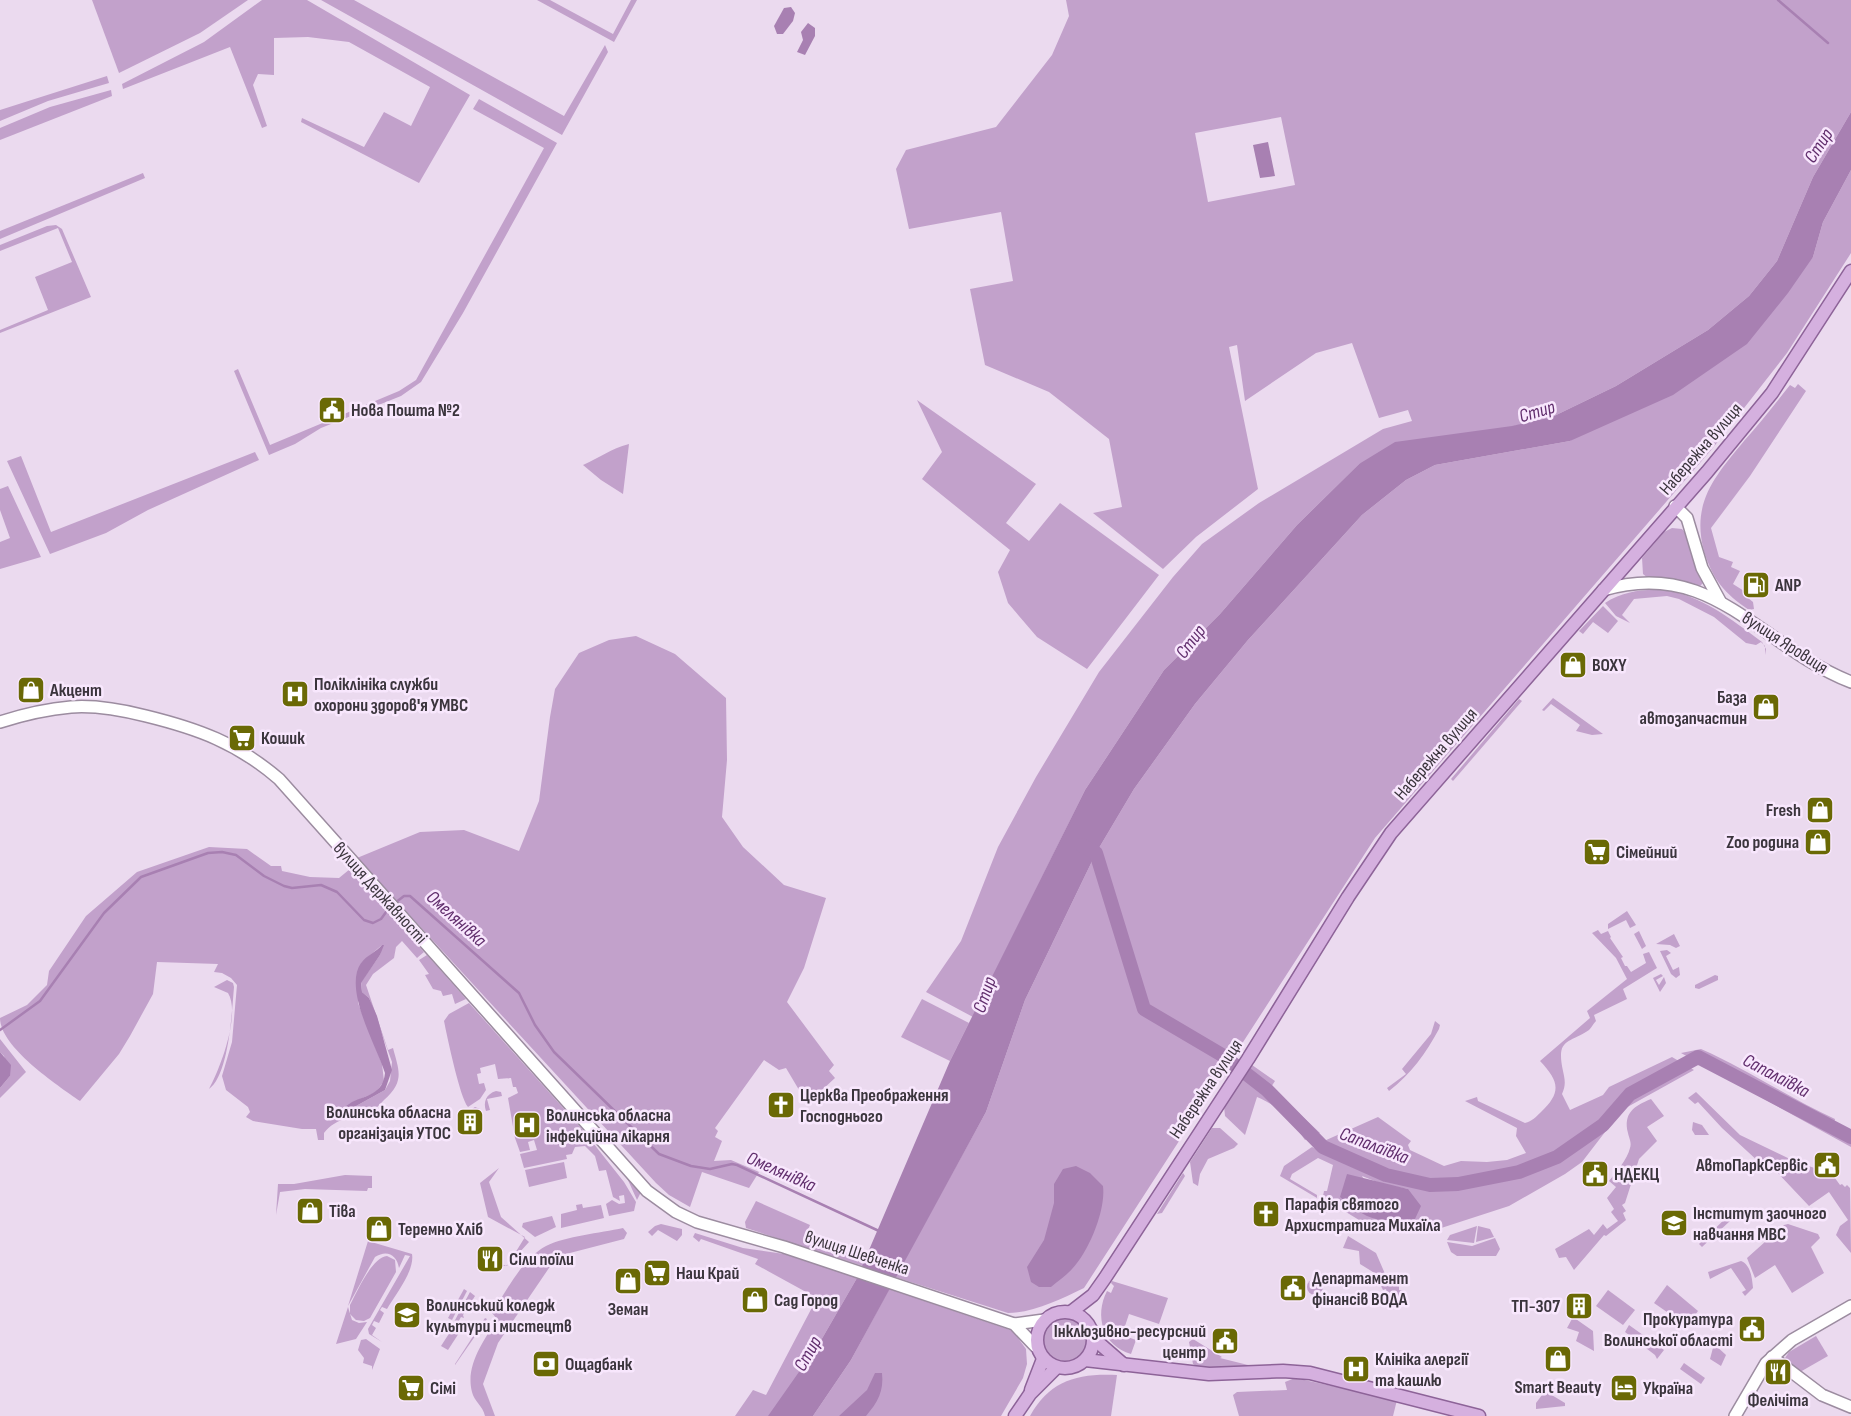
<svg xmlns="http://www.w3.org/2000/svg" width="1851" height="1416" font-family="'Sofia Sans Condensed',sans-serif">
<rect width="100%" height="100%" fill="#ebdaef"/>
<g fill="#c2a1cb" fill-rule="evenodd">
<path d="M92 0H248L200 33 119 73Z"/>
<path d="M262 0H307L470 95 419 183 301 122 302 118 364 147 384 112 411 126 430 87 349 42 308 37 274 38V75L258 74 253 85 267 126 262 128 230 47 123 89 122 84 204 42Z"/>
<path d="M321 0H354L564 116 605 45 608 52 562 135Z"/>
<path d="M537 0H550L613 34 631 0H637L614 42Z"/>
<path d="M1066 0H1851V112L1813 177 1777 261 1749 296 1708 330 1616 386 1552 417 1359 464 1297 525 1220 614 1164 670 1085 790 973 1017 926 992 961 941 998 847 1036 777 1099 672 1173 577 1202 544 1259 503 1383 429 1412 421 1408 410 1379 418 1352 343 1316 353 1245 401 1237 345 1229 347 1258 489 1196 537 1163 569 1093 513 1122 507 1109 439 1049 392 985 365 970 289 1013 281 1001 212 909 229 896 169 906 150 996 127 1052 55 1069 16ZM1281 117 1295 185 1208 202 1195 133Z"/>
<path d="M107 76 109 83 48 101 0 121V110Z"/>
<path d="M111 90 112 96 0 140V128L50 107Z"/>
<path d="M479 99 557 143 463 313 421 382 401 396 321 428 295 444 269 455 234 371 238 369 270 445 399 391 416 380 544 148 473 109Z"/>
<path d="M1851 170V253L1787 353 1712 449 1375 838 1084 1288C1061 1299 1033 1313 1008 1313L895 1277 986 1112 1025 1000 1096 853 1134 789 1195 704 1248 640 1362 515 1406 480 1435 465 1570 441 1813 257 1823 222Z"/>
<path d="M143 173 145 178 0 239V231Z"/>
<path d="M56 225 62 229 91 297 0 333V330L48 310 35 277 72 262 58 228 0 251V245L47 226Z"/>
<path d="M1798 384 1806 391 1750 476 1711 528 1719 557 1733 562 1731 567 1740 571 1733 584 1744 591 1743 594 1753 602 1754 609 1749 610C1724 593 1713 580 1704 551 1691 503 1715 476 1744 441 1760 423 1775 404 1790 385L1795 388Z"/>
<path d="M917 400 1036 484 1006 523 1029 541 1060 503 1159 575 1087 669 1037 637 1008 603 998 572 1010 550 922 479 942 452Z"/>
<path d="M629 444 623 494 601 480 583 465C601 457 610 449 629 444Z"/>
<path d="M255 452 259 460 148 510 106 533 50 554 7 461 21 456 51 532Z"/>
<path d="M8 486 41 557 0 569V542L10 538 0 510V489Z"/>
<path d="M1672 528 1682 529 1688 536 1703 583 1700 586 1679 580 1648 578 1643 574 1642 558 1664 532Z"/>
<path d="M1662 590C1701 594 1732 620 1762 642L1766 649 1765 655V646L1761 642 1756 645 1746 643 1714 617 1679 599 1667 596 1634 599 1622 615 1630 623 1616 616 1605 603C1622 592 1642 589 1662 590Z"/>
<path d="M1603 606 1618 621 1608 633 1593 622 1583 634 1579 631Z"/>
<path d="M636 636 675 654 726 698 727 760 722 817 743 847 784 885 826 898 804 968 787 1002 834 1065 829 1071 835 1078 810 1101 805 1100 786 1068 779 1070 764 1060 715 1128 718 1131 715 1137 722 1141 714 1161 731 1160 759 1172 749 1188 702 1172 690 1207 669 1195 656 1183 357 858 420 832 464 830 519 851 539 801 550 717 555 689 579 653 609 640Z"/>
<path d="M1553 698 1603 734 1592 735 1576 731 1580 725 1551 704 1544 711 1542 710Z"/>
<path d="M1519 699 1522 701 1453 781 1451 779Z"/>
<path d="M324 840 424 952 417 958 402 941 396 947 394 958 373 974 366 985 388 1050 393 1048C399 1071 405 1081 384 1100 381 1103 377 1108 373 1110 356 1117 336 1117 324 1133V1140H318L316 1129H302L253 1121 246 1117 250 1112 248 1107 226 1090 222 1076 232 1042 237 985 231 978 222 973 214 972 218 964 157 962 153 994 130 1036 119 1054 80 1101C57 1085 0 1047 0 1018L27 1005 47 985 49 971 86 916 137 872 209 847 247 849 271 866H281L282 871 310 877 339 878 350 869ZM382 945 380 955 361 982 362 992 369 998 392 1062 390 1081 385 1090 329 1121 328 1117 349 1104 376 1092 384 1081 382 1064 358 1003 361 963Z"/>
<path d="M1627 911 1636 925 1630 928 1626 920 1608 929V924Z"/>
<path d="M1598 930 1601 934 1608 931 1611 937 1610 938 1623 957 1621 958 1625 966H1627L1631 972 1646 963 1643 954 1649 952 1657 968 1623 989 1627 999 1594 1015 1596 1021C1593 1024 1592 1027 1589 1030 1568 1044 1556 1038 1563 1071 1565 1080 1566 1085 1562 1094L1570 1110 1603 1095 1609 1087 1672 1057 1694 1070 1622 1110 1582 1162 1565 1174 1509 1206 1432 1231 1429 1221 1377 1231 1328 1201 1324 1204 1322 1201 1324 1191H1327L1333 1165 1318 1158 1292 1174 1290 1179 1317 1195V1198L1280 1176 1284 1166 1312 1147 1342 1161 1345 1152 1324 1141 1378 1117 1411 1141 1408 1145 1410 1150 1444 1166 1461 1161 1487 1162 1507 1160 1526 1153 1516 1136 1517 1128 1465 1101 1477 1097 1478 1101 1525 1123C1532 1121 1536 1117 1541 1112 1562 1092 1559 1081 1540 1061L1590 1018 1587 1011 1627 979 1616 958 1592 933ZM1362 1176 1382 1184 1408 1189 1399 1220 1386 1222Z"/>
<path d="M1639 931 1646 946 1642 949 1634 934Z"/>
<path d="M1674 934 1680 946 1676 948 1670 945 1656 944Z"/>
<path d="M1667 950 1671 953 1666 956 1673 970 1679 967 1680 975 1676 978 1671 974 1660 951Z"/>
<path d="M427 955 466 999 455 1004 452 994 443 996 441 991 433 989 425 975 429 974 419 960Z"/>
<path d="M1661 974 1663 976 1656 980 1659 985 1664 977 1666 983 1660 992 1653 978Z"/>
<path d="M1715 975 1718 976V980L1699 989 1695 988V985Z"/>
<path d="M227 980 233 983 234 987C232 1011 229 1075 209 1089 220 1069 241 1014 228 993L214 987Z"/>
<path d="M922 999 969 1023 950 1061 901 1037Z"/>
<path d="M469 1003 582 1129 624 1182 636 1202 634 1211 609 1216 606 1204 612 1200 619 1204 625 1203 624 1195 619 1196 620 1201 613 1197 606 1170 599 1171 595 1156 585 1146 575 1147 572 1154 566 1155 567 1159 524 1168 520 1154 537 1150 534 1140 528 1142 530 1150 520 1152 515 1138 508 1098 518 1093 516 1087H513L511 1078 498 1079 495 1064 480 1068 481 1073 477 1074 479 1084 484 1083 486 1090 480 1099 468 1107C460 1098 447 1036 444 1021L449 1014Z"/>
<path d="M1435 1021 1440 1025 1439 1029C1426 1053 1411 1074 1389 1091L1387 1088 1406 1074 1402 1069 1431 1034Z"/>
<path d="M0 1039 26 1072 0 1098V1088L10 1076 4 1056 0 1052Z"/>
<path d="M1701 1049C1747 1069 1789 1098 1835 1119L1834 1124 1851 1131V1147L1681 1053Z"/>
<path d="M1252 1065 1275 1081 1271 1087 1320 1133 1305 1140C1291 1119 1280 1107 1257 1097L1245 1135 1225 1116 1224 1106Z"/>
<path d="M496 1091 501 1092 502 1096 487 1099 490 1110 486 1111C483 1102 486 1094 496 1091Z"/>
<path d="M1696 1092 1740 1135 1794 1161 1832 1174 1840 1185 1842 1184 1845 1187 1847 1185 1850 1188 1851 1253 1836 1235 1840 1226 1848 1220 1829 1192 1809 1206 1774 1169 1760 1163 1722 1128 1698 1102 1695 1104 1688 1098Z"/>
<path d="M1651 1099 1664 1116 1647 1127 1657 1141 1639 1159 1625 1203 1622 1205 1626 1211 1623 1213 1626 1220 1606 1236 1604 1235 1574 1270 1566 1257 1559 1258 1555 1249 1589 1229 1594 1235 1603 1224 1607 1229 1618 1221 1611 1212 1614 1209 1607 1198 1616 1187 1609 1181C1617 1171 1627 1160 1630 1148 1632 1143 1629 1138 1628 1133 1623 1113 1634 1106 1651 1099Z"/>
<path d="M475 1107 480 1109 482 1117 474 1112 460 1117Z"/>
<path d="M590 1117 649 1184V1186Z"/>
<path d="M1693 1122 1702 1125 1709 1135H1695L1692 1130Z"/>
<path d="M1212 1128H1220L1238 1144 1234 1148 1208 1159 1200 1174 1198 1186 1193 1183 1190 1162Z"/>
<path d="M564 1162 567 1178 529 1187 525 1170Z"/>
<path d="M499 1168 489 1182 501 1217 529 1242 509 1264C505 1267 502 1266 497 1266L498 1263 507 1266 525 1237 488 1217 480 1183Z"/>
<path d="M1183 1173 1185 1176 1162 1213 1157 1214Z"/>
<path d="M345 1175 372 1176V1188H368L367 1191 305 1189 280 1192 276 1215 278 1184H294Z"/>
<path d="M626 1177 641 1192 637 1200 627 1178Z"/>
<path d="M756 1201 810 1225 807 1232 831 1247 866 1259 863 1266 746 1228 745 1222Z"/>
<path d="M582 1204 583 1208 601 1205 604 1218 561 1228V1214L577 1210 576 1205Z"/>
<path d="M1729 1215 1730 1221 1702 1247 1699 1244Z"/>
<path d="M552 1216 556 1227 535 1237 522 1227 523 1223Z"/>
<path d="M375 1219 391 1221 388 1234 379 1231 382 1229 380 1226 377 1228Z"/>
<path d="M661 1224 682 1229V1235L677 1241 658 1230 652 1236 648 1232 655 1226Z"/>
<path d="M1788 1224 1818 1234 1820 1238 1811 1247 1824 1273 1792 1293 1775 1265 1755 1278 1747 1258 1784 1225Z"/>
<path d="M1477 1226 1474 1243 1447 1240 1450 1235Z"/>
<path d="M1478 1226 1490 1229 1494 1237 1476 1242Z"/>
<path d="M623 1228 627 1233 624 1239 566 1254 549 1268 498 1343 483 1384 495 1416H485C483 1406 474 1401 472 1392 465 1365 484 1341 497 1319L492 1313C507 1290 522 1259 546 1246 566 1236 600 1233 623 1228Z"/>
<path d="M695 1233 743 1248 784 1254 857 1278 820 1342 782 1416H735L753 1390 766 1395 817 1298 755 1264 758 1259 701 1239 699 1242 693 1237Z"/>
<path d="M1348 1236 1376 1253 1389 1283 1399 1284V1290L1404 1291 1400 1304 1389 1302 1386 1289 1383 1290 1379 1282 1381 1277 1360 1264 1359 1251 1343 1248Z"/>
<path d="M1495 1238 1500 1249 1496 1256H1457L1451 1252 1447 1242 1472 1246Z"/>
<path d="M368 1241 412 1254C415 1271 395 1295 387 1309L382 1307 380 1310 384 1313 379 1323 374 1321 372 1325 376 1328 372 1335 382 1342 369 1334 368 1329 410 1256 405 1255 399 1268C397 1255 387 1249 375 1257L348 1306Z"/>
<path d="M387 1256 395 1260 396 1272 370 1318 364 1321 356 1320 350 1314V1305C357 1292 372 1257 387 1256Z"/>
<path d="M1741 1261C1751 1265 1752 1278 1753 1288L1745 1296 1742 1292 1746 1290 1731 1268 1710 1279 1708 1272Z"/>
<circle cx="1315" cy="1287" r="8"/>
<path d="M1112 1281 1168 1298 1159 1324 1129 1314 1122 1335 1136 1340 1131 1354C1103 1346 1094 1316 1107 1291L1111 1293 1114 1286 1111 1283Z"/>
<path d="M1667 1285 1698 1311 1687 1326 1654 1303Z"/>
<path d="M464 1289 467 1291 452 1320 448 1318Z"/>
<path d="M889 1289 1013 1331 1026 1349 1027 1364 1023 1378 1001 1416H813L851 1360Z"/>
<path d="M1608 1290 1635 1310 1623 1325 1596 1306Z"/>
<path d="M470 1292 475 1296 463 1315 464 1318 461 1317 457 1324 454 1322Z"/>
<path d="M348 1307 352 1320 359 1323 367 1322 356 1339 336 1344Z"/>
<path d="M1573 1317 1593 1331 1594 1351 1576 1341 1579 1332 1567 1328Z"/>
<path d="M485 1318 487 1319 455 1365V1364Z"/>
<circle cx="1065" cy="1340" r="22"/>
<path d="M1629 1325 1664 1350 1657 1359 1655 1355 1625 1332Z"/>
<path d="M452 1329 459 1333 448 1350 441 1346Z"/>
<path d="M1816 1336 1828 1356 1800 1372 1785 1358 1789 1352Z"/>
<path d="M366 1339 380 1349 372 1370V1366L363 1363 364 1358 358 1350 361 1340Z"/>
<path d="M1193 1339 1222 1357 1220 1358 1252 1366 1200 1368 1193 1364 1189 1342Z"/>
<path d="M1714 1344 1726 1355 1721 1366 1710 1359Z"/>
<path d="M1684 1363 1705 1378 1701 1384 1680 1369Z"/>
<path d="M1117 1375 1111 1416H1030C1049 1381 1077 1373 1117 1375Z"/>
<path d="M1295 1378 1397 1400 1393 1416H1239L1233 1395 1237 1392 1287 1390 1285 1382Z"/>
<path d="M1545 1391 1565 1403V1406L1536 1409V1403Z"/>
</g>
<g fill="#a880b2">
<path d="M791 7 795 13 793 21 783 34H777L774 26 784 8Z"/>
<path d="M808 23 815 28V36L805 55 797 52 803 40 801 32Z"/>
<path d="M1851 112V170L1823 222 1813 257 1788 293 1747 344 1673 395 1570 441 1435 465 1406 480 1362 515 1248 640 1195 704 1134 789 1096 853 1025 1000 986 1112 851 1360 813 1416H768L820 1342 857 1278 950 1061 1085 790 1164 670 1220 614 1297 525 1359 464 1395 442 1512 426 1552 417 1616 386 1708 330 1749 296 1777 261 1813 177Z"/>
<path d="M1268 142 1275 176 1260 178 1253 145Z"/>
<path d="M382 945H384L380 955 361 983 362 992 369 998 377 1016 392 1070 385 1090 329 1121 326 1118 328 1117C336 1112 344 1107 352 1102 367 1095 383 1094 385 1073 376 1045 343 989 361 963 367 955 376 952 382 945Z"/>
<path d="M0 1052 11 1065 10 1076 0 1088Z"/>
<path d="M1076 1166 1090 1173 1103 1186C1106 1210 1089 1251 1072 1269 1066 1276 1058 1281 1051 1287H1039L1031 1282 1027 1267 1044 1240 1054 1203V1184L1063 1169Z"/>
<path d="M1347 1174 1408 1189 1421 1206 1415 1219C1374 1221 1372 1223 1340 1197Z"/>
<path d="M875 1373H882C884 1391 878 1402 866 1416H839L867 1390Z"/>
</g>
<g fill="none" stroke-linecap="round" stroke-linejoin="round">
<g stroke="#a880b2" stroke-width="2.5">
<path d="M1778 0 1828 43"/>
<path d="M395 903 404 896H410L519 993 535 1025 554 1052 659 1154 691 1166 710 1169 732 1164 737 1165 879 1231"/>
<path d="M0 1030 40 1001 104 913 141 877 208 853 222 852 236 855 264 876 284 886 292 888 321 885 337 892 364 920 373 923 381 919 389 908"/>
</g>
<path stroke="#a880b2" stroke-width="14" d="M1081 845 1096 853 1144 1009 1222 1055 1267 1090 1323 1147 1386 1175 1430 1185 1458 1184 1519 1172 1557 1157 1603 1125 1630 1094 1698 1057 1851 1137"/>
<g stroke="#9c8ca0" stroke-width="14">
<g id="secondary">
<path d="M1675 506 1687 518 1702 568 1720 601"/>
<path d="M1603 590C1713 557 1759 646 1851 682"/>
<path d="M0 722C22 715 48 709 71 707 96 705 122 710 146 716 199 729 237 743 279 779L647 1191 676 1212 697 1222 784 1247 1014 1324 1036 1347"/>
<path d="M1014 1324 1044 1320"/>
<path d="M1772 1357 1822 1395 1851 1407"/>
<path d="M1735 1416 1766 1363 1792 1340 1851 1306"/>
</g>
</g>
<g stroke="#8d6398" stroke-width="15">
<g id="primary">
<circle cx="1065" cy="1340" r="28"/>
<path d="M1071 1312 1093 1295 1105 1278 1248 1059 1348 897 1391 833 1707 472 1772 393 1851 271"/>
<path d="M1093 1338 1124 1365"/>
<path d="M1085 1360 1209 1374 1283 1371 1310 1373 1479 1416"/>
<path d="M1031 1390 1043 1359"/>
<path d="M1015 1416 1030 1394 1056 1368"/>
</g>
</g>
<use href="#secondary" stroke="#fff" stroke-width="11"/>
<use href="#primary" stroke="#d5b0df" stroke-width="12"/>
</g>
<defs>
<g id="civic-square" transform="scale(1.4375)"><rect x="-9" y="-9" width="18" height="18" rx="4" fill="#6a6905" stroke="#f8e7fd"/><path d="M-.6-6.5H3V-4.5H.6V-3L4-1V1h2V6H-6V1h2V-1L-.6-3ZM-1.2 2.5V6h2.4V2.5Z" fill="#fff"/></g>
<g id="fuel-square" transform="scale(1.4375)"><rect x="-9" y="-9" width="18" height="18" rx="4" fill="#6a6905" stroke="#f8e7fd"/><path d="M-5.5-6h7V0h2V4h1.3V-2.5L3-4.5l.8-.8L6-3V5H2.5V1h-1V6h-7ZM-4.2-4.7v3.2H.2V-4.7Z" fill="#fff"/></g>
<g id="shop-square" transform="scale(1.4375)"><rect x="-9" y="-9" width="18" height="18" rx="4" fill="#6a6905" stroke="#f8e7fd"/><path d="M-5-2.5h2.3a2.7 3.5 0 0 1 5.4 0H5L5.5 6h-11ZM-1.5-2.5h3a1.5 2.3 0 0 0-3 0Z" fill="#fff"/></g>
<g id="hospital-square" transform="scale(1.4375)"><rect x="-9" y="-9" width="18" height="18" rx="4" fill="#6a6905" stroke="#f8e7fd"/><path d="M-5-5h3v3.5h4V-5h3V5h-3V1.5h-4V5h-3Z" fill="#fff"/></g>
<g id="supermarket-square" transform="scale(1.4375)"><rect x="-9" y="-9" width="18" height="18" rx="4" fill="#6a6905" stroke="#f8e7fd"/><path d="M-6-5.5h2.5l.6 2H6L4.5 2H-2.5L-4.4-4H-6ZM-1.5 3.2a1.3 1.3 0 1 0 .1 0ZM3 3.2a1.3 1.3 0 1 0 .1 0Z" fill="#fff"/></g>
<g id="church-square" transform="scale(1.4375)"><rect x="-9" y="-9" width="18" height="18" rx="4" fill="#6a6905" stroke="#f8e7fd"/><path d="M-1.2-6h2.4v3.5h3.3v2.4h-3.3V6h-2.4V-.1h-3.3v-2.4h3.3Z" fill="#fff"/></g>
<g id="building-square" transform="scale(1.4375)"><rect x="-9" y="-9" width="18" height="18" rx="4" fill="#6a6905" stroke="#f8e7fd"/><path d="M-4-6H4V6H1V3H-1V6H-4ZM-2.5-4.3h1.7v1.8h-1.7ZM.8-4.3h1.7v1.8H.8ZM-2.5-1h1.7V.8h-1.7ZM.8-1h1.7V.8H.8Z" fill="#fff"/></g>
<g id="university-square" transform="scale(1.4375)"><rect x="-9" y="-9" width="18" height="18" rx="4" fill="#6a6905" stroke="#f8e7fd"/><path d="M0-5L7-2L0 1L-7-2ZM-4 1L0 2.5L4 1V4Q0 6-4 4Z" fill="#fff"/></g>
<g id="restaurant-square" transform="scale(1.4375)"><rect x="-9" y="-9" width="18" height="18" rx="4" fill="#6a6905" stroke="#f8e7fd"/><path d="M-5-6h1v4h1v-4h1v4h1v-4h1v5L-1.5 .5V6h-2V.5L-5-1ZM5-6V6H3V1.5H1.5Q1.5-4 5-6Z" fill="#fff"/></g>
<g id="bank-square" transform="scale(1.4375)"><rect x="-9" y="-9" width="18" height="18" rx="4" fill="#6a6905" stroke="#f8e7fd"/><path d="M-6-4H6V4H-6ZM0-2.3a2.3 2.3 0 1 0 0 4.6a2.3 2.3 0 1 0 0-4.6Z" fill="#fff"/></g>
<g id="hotel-square" transform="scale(1.4375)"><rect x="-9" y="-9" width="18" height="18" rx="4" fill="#6a6905" stroke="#f8e7fd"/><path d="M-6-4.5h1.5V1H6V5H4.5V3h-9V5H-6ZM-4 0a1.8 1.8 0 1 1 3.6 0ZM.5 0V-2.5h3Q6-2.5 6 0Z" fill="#fff"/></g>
</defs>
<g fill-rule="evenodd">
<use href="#civic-square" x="332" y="410"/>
<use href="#fuel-square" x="1756" y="585"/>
<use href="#shop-square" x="1573" y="665"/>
<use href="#shop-square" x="31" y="690"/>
<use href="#hospital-square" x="295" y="694"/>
<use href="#shop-square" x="1766" y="707"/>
<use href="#supermarket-square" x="242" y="738"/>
<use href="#shop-square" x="1820" y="810"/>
<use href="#shop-square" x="1818" y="842"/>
<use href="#supermarket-square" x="1597" y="852"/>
<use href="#church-square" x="781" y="1105"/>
<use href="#building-square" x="470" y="1122"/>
<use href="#hospital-square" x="527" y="1125"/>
<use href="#civic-square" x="1827" y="1165"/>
<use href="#civic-square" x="1595" y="1174"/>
<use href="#shop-square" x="310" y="1211"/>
<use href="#church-square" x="1266" y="1214"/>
<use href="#university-square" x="1674" y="1223"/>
<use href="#shop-square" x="379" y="1229"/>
<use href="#restaurant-square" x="490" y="1259"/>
<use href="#supermarket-square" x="657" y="1273"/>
<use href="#shop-square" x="628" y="1281"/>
<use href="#civic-square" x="1293" y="1288"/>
<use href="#shop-square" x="755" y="1300"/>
<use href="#building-square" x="1579" y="1306"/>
<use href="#university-square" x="407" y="1315"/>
<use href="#civic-square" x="1752" y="1329"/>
<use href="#civic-square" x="1225" y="1341"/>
<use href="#shop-square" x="1558" y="1359"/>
<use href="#bank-square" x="546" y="1364"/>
<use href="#hospital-square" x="1356" y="1369"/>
<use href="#restaurant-square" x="1778" y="1372"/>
<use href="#supermarket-square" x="411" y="1388"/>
<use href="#hotel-square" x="1624" y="1388"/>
</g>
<g text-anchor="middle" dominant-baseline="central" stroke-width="5" stroke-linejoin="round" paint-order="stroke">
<g font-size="18" font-weight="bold" fill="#3b353d" stroke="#f8e7fd" text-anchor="start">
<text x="351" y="410">Нова Пошта №2</text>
<text x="1775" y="585">ANP</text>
<text x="1592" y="665">BOXY</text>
<text x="314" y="684">Поліклініка служби<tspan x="314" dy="21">охорони здоров'я УМВС</tspan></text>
<text x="50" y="690">Акцент</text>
<text x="1747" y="697" text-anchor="end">База<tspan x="1747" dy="21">автозапчастин</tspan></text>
<text x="261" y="738">Кошик</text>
<text x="1801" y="810" text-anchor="end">Fresh</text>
<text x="1799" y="842" text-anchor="end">Zoo родина</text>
<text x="1616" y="852">Сімейний</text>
<text x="800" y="1095">Церква Преображення<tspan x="800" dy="21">Господнього</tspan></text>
<text x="451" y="1112" text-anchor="end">Волинська обласна<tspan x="451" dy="21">організація УТОС</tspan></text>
<text x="546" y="1115">Волинська обласна<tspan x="546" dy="21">інфекційна лікарня</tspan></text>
<text x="1808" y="1165" text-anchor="end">АвтоПаркСервіс</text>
<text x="1614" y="1174">НДЕКЦ</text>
<text x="1285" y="1204">Парафія святого<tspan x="1285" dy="21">Архистратига Михаїла</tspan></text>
<text x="329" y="1211">Тіва</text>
<text x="1693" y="1213">Інститут заочного<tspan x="1693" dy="21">навчання МВС</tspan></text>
<text x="398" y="1229">Теремно Хліб</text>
<text x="509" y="1259">Сіли поїли</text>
<text x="676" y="1273">Наш Край</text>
<text x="1312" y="1278">Департамент<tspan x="1312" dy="21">фінансів ВОДА</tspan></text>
<text x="774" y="1300">Сад Город</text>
<text x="426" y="1305">Волинський коледж<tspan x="426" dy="21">культури і мистецтв</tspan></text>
<text x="1560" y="1306" text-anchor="end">ТП-307</text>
<text x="628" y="1309" text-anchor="middle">Земан</text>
<text x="1733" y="1319" text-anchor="end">Прокуратура<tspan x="1733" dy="21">Волинської області</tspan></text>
<text x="1206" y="1331" text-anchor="end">Інклюзивно-ресурсний<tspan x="1206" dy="21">центр</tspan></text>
<text x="1375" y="1359">Клініка алергії<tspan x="1375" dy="21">та кашлю</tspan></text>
<text x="565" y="1364">Ощадбанк</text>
<text x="1558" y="1387" text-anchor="middle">Smart Beauty</text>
<text x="430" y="1388">Сімі</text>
<text x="1643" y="1388">Україна</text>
<text x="1778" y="1400" text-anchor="middle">Фелічіта</text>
</g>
<g font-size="18" fill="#3b353d" stroke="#f8e7fd">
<text transform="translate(1701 449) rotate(-49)">Набережна вулиця</text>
<text transform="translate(1785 643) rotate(33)">вулиця Яровиця</text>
<text transform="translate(1436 754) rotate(-49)">Набережна вулиця</text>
<text transform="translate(380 893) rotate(48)">вулиця Державності</text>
<text transform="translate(1206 1089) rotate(-56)">Набережна вулиця</text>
<text transform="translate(857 1253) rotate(18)">вулиця Шевченка</text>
</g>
<g font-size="19" font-style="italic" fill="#612e6d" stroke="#f8e7fd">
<text transform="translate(1819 146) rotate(-57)">Стир</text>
<text transform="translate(1537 412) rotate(-17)">Стир</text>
<text transform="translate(1191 642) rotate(-53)">Стир</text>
<text transform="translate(456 919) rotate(42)">Омелянівка</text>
<text transform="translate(985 995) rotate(-71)">Стир</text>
<text transform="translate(1776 1076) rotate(28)">Сапалаївка</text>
<text transform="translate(1374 1146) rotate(21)">Сапалаївка</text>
<text transform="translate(781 1172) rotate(24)">Омелянівка</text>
<text transform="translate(808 1354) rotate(-61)">Стир</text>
</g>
</g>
</svg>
